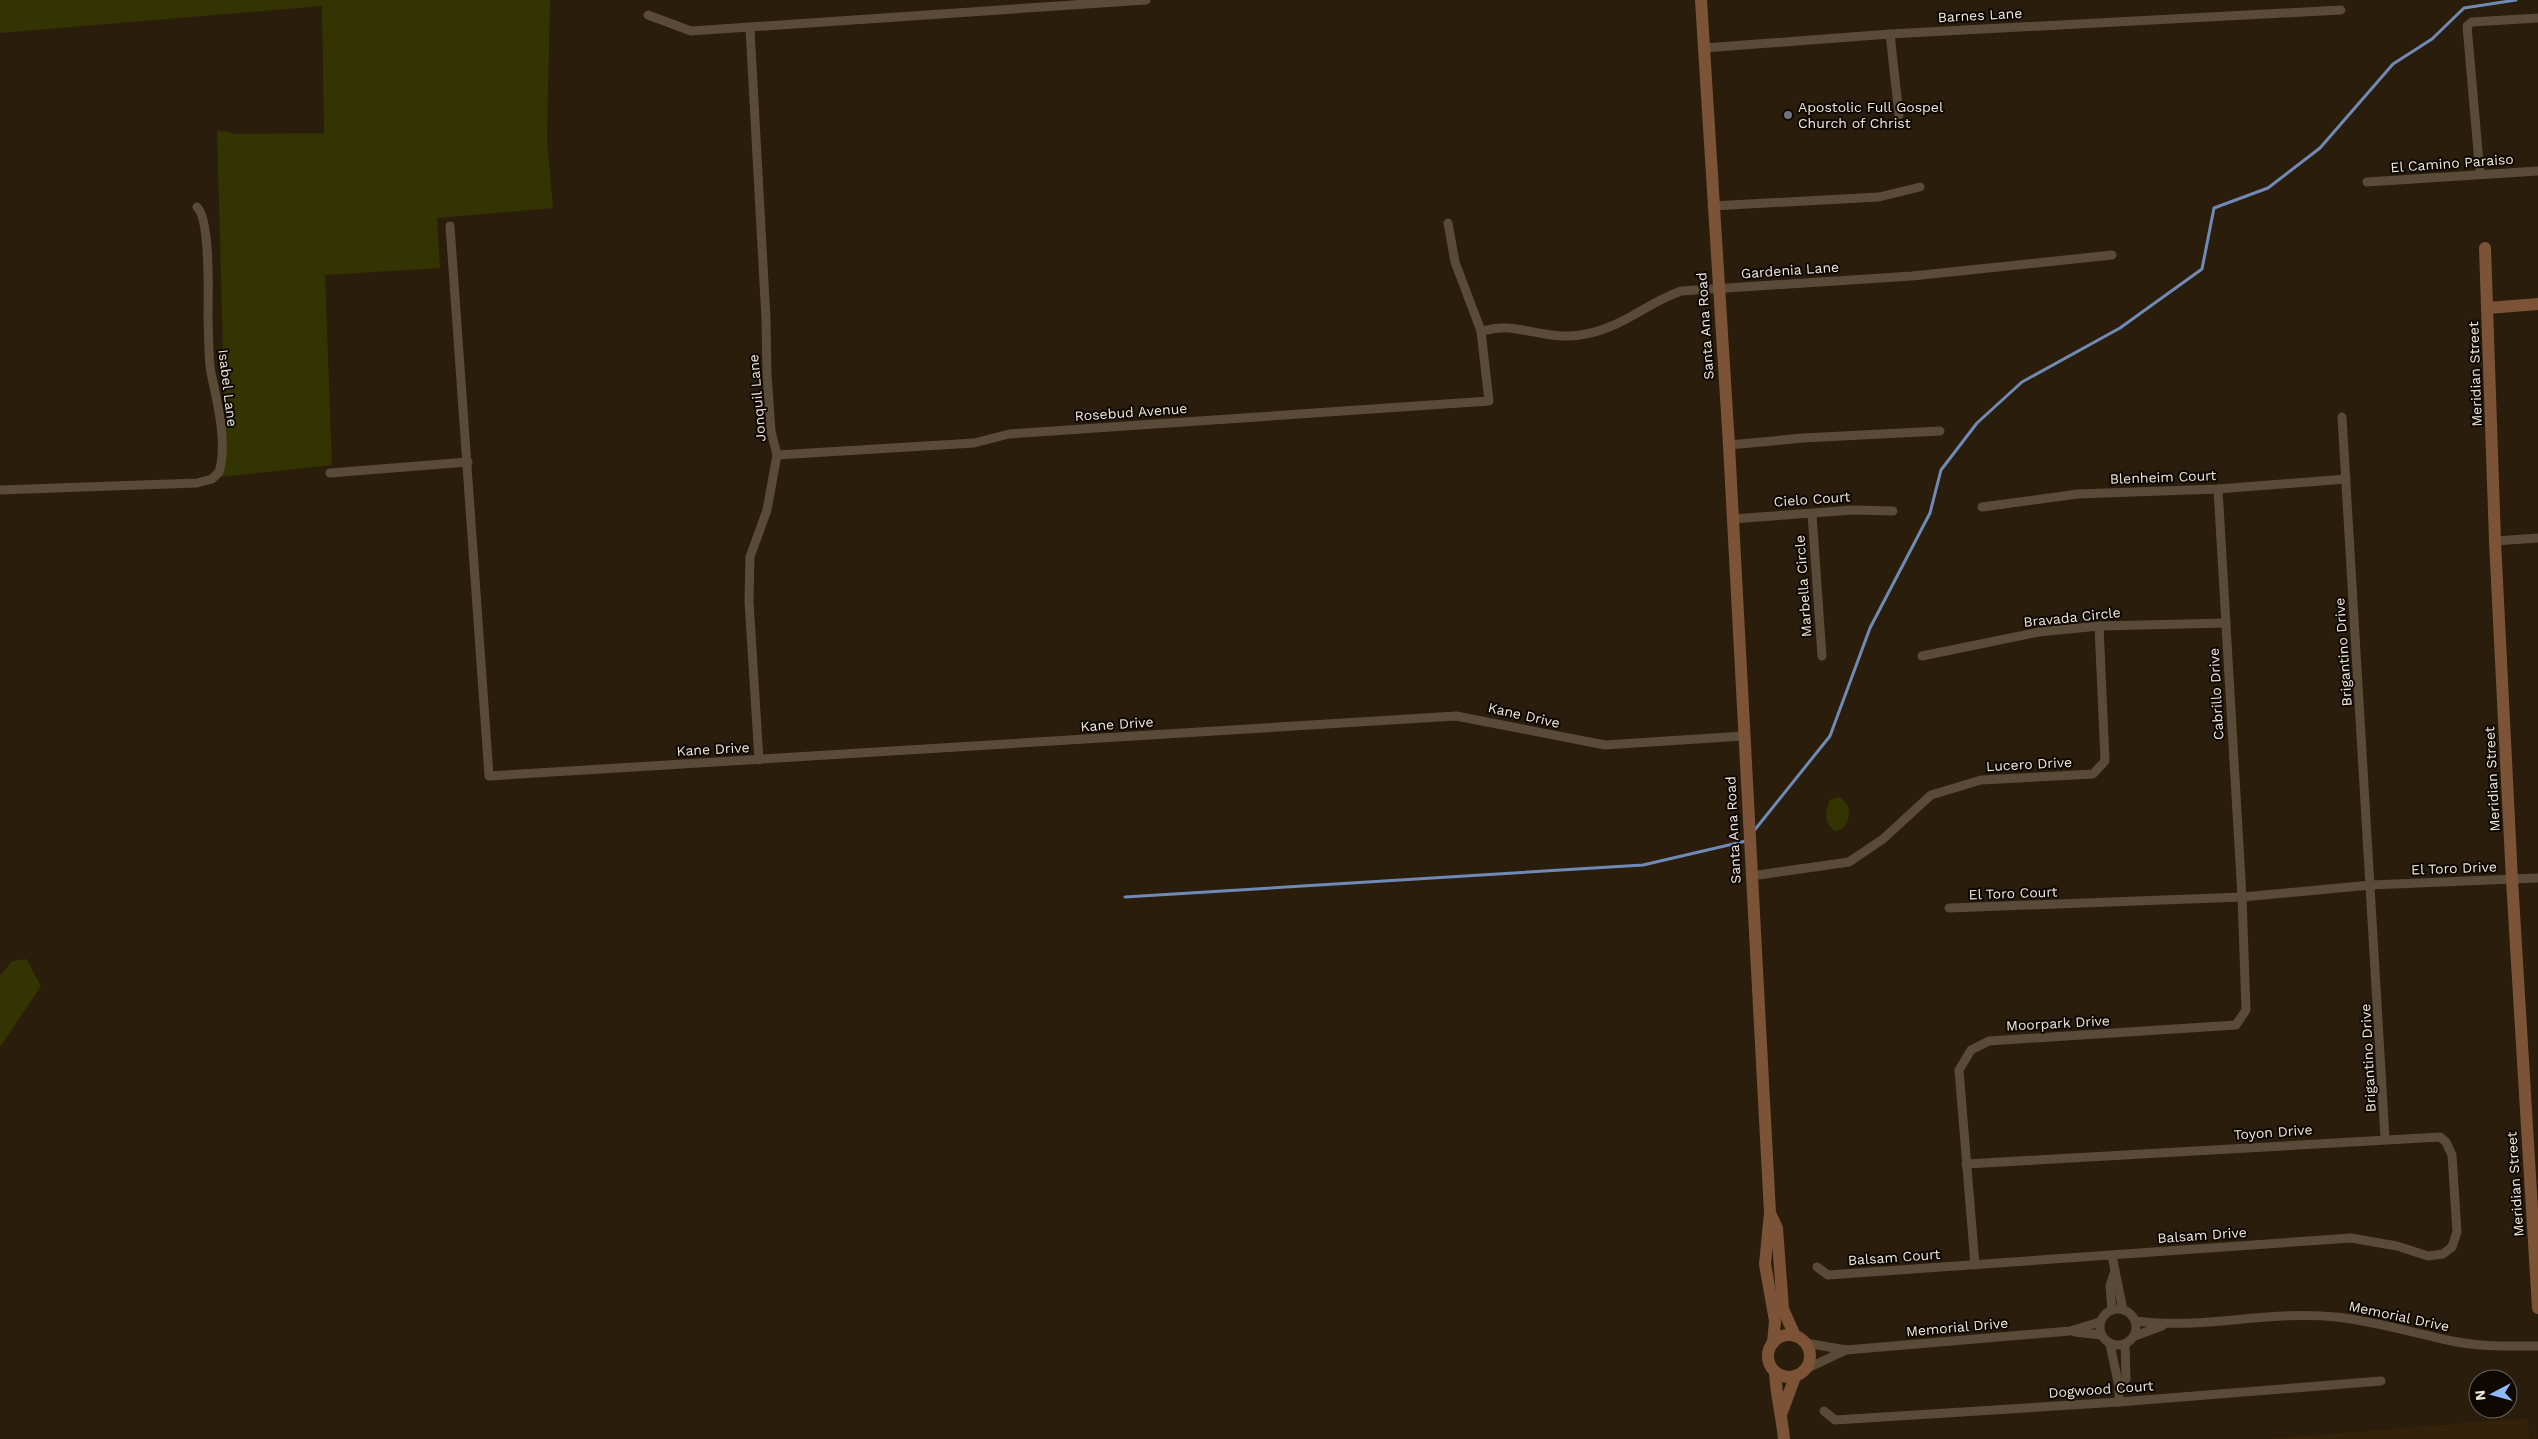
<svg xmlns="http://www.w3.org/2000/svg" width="2538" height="1439" font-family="'Work Sans',sans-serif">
<rect width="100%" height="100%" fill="#2a1d0b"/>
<path fill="#332209" d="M2528 1418 2529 1439H2266Z"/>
<g fill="#333402">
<path d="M0 0H550L547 139 553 208 437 218 440 268 325 275 332 465 221 477 226 462 217 130 237 134 324 133 322 6 0 33Z"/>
<path d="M1838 797C1854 802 1852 828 1836 831 1823 825 1825 810 1830 800Z"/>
<path d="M26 959 41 986 0 1047V976L12 961Z"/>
</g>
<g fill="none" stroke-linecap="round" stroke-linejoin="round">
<g stroke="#708ab6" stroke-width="3">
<path d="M1753 832 1830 736 1870 628 1930 513 1941 470 1977 423 2022 382 2120 328 2202 269 2214 208 2268 188 2320 148 2393 64 2432 39 2464 8 2516 0"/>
<path d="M1125 897 1643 865 1746 841"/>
</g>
<g stroke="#5a4a38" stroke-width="9">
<path d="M648 15 691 31 1146 0"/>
<path d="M750 29 766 319 767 374 771 431 777 455 767 510 750 557 749 601 759 760"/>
<path d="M1890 34 1899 115"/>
<path d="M1704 48 1890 34 2341 10"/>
<path d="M2480 174 2467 26 2472 22 2538 18"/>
<path d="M2367 182 2538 171"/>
<path d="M1712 206 1879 197 1920 187"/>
<path d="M450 226 489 776 1456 716 1605 745 1743 736"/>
<path d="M1481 331C1489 330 1499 327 1508 328 1532 330 1555 339 1580 335 1622 329 1644 304 1681 291L1912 276 2112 255"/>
<path d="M2342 417 2385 1138"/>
<path d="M1729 445 1803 438 1940 431"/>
<path d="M777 455 974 443 1009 434 1489 401 1481 331 1455 262 1448 223"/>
<path d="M330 473 468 462"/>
<path d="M0 490 197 483 212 479 219 472C228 444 217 401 211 373 208 356 209 337 208 320 208 298 211 220 197 207"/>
<path d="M1982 507 2078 494 2218 489 2346 479"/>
<path d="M1812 514 1822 656"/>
<path d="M1732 519 1853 510 1893 511"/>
<path d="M2495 541 2538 538"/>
<path d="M1922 656 2039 632 2099 626 2226 623"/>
<path d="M1751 876 1849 862 1883 839 1931 795 1981 780 2093 774 2105 761 2099 626"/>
<path d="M1949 908 2242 897 2371 885 2538 878"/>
<path d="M2112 1256 2123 1310"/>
<path d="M1975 1265 1959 1070 1971 1050 1989 1041 2236 1025 2246 1010 2242 897 2218 489"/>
<path d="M1817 1267 1828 1275 2351 1238 2397 1246 2428 1256 2443 1254 2452 1247 2457 1232 2452 1155 2446 1142 2440 1137 1966 1164"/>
<circle cx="2118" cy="1327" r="18"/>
<path d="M2112 1310 2110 1286 2115 1271"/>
<path d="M2135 1321C2202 1330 2269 1310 2336 1317 2374 1321 2410 1332 2447 1340 2477 1347 2508 1346 2538 1346"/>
<path d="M2075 1332 2101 1335"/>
<path d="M2135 1336 2162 1326"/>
<path d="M1806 1343 1846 1350 2070 1331 2100 1322"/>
<path d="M2110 1344 2119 1387V1402"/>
<path d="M1806 1369 1846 1350"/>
<path d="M2119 1387 2126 1379 2125 1344"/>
<path d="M1824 1411 1835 1420 2119 1402 2381 1381"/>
</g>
<g stroke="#7c5337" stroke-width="12">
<path d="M1701 0 1729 445 1770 1213 1765 1264 1775 1321 1773 1343"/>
<path d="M2485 248 2495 541 2512 880 2538 1308"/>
<path d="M2488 308 2538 304"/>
<path d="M1771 1215 1777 1228 1783 1309 1795 1336"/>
<circle cx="1789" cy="1356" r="21"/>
<path d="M1775 1372C1776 1396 1782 1416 1784 1439"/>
<path d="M1782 1412 1795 1377"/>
</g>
</g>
<circle fill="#6b7280" stroke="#0e0803" stroke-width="2" cx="1788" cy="115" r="5"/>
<g text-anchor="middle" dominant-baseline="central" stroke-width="4" stroke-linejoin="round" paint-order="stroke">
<g font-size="14" fill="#f1e8dd" stroke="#0e0803">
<text transform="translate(1980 15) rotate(-3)">Barnes Lane</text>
<text transform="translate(2452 163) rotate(-4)">El Camino Paraiso</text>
<text transform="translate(1790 270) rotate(-4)">Gardenia Lane</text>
<text transform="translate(1705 326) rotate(-94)">Santa Ana Road</text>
<text transform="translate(2475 374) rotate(-92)">Meridian Street</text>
<text transform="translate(228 388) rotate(83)">Isabel Lane</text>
<text transform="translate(757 398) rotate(-95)">Jonquil Lane</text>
<text transform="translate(1131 412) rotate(-4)">Rosebud Avenue</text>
<text transform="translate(2163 477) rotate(-2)">Blenheim Court</text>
<text transform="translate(1812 499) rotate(-4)">Cielo Court</text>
<text transform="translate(1803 586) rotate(-94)">Marbella Circle</text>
<text transform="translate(2072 617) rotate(-6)">Bravada Circle</text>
<text transform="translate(2343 652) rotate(-94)">Brigantino Drive</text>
<text transform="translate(2216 694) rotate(-93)">Cabrillo Drive</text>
<text transform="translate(1524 715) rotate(13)">Kane Drive</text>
<text transform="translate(1117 724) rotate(-4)">Kane Drive</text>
<text transform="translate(713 749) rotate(-3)">Kane Drive</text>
<text transform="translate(2029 764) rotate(-3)">Lucero Drive</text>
<text transform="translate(2492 779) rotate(-93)">Meridian Street</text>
<text transform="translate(1733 830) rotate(-93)">Santa Ana Road</text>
<text transform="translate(2454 868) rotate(-2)">El Toro Drive</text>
<text transform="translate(2013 893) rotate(-2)">El Toro Court</text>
<text transform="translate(2058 1023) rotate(-3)">Moorpark Drive</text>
<text transform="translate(2368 1058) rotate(-93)">Brigantino Drive</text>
<text transform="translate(2273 1132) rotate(-4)">Toyon Drive</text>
<text transform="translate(2515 1184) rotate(-94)">Meridian Street</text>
<text transform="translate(2202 1235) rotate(-4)">Balsam Drive</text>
<text transform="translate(1894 1257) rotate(-4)">Balsam Court</text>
<text transform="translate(2399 1316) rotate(12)">Memorial Drive</text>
<text transform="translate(1957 1327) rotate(-5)">Memorial Drive</text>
<text transform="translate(2101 1389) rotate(-4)">Dogwood Court</text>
</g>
<g font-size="14" fill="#f1e8dd" stroke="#0e0803" text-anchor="start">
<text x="1798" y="107">Apostolic Full Gospel<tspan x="1798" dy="16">Church of Christ</tspan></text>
</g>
</g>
<g transform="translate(2493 1394) rotate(264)"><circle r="24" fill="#0e0803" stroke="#69625a"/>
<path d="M0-4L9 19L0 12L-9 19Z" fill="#8fb8fd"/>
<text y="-8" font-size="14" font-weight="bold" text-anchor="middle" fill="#f1e8dd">N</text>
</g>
</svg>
